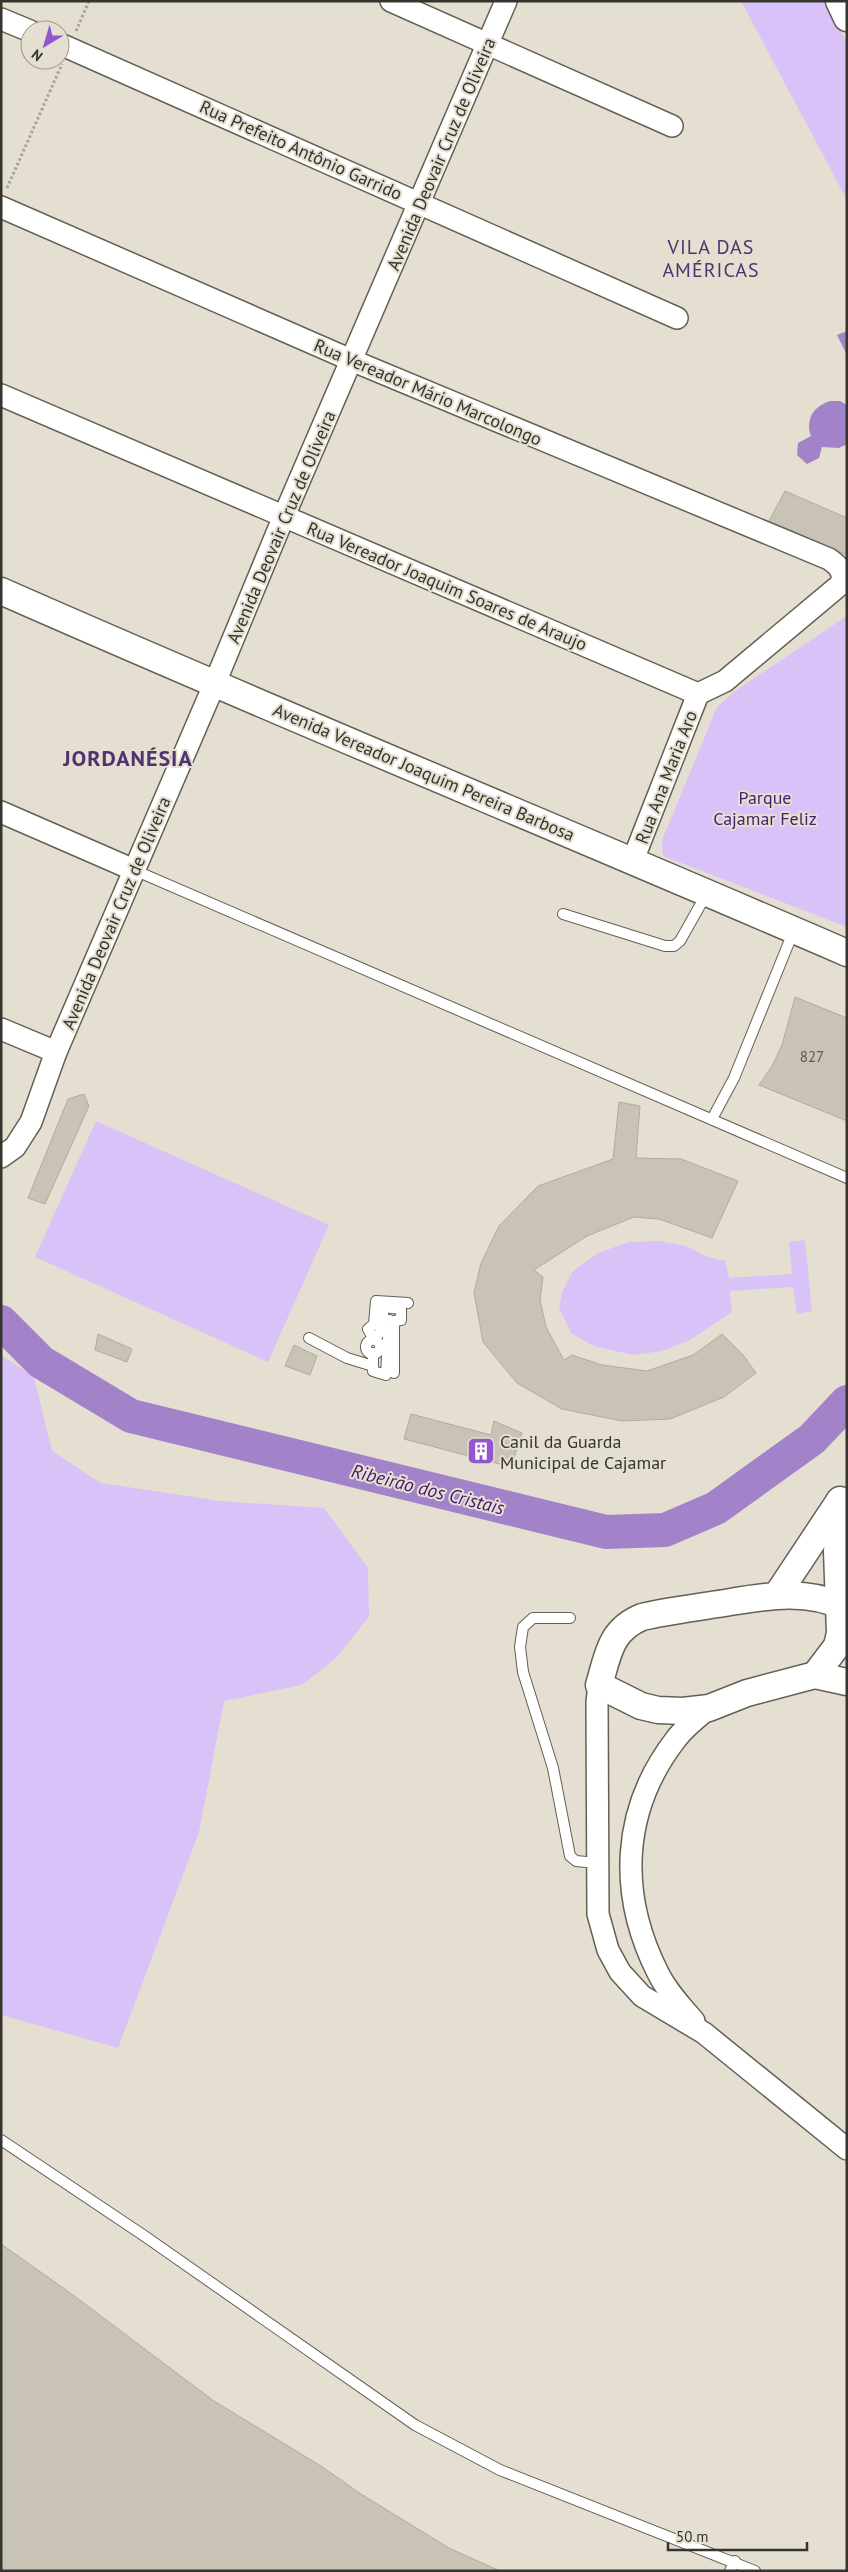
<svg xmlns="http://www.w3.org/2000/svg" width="848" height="2572" font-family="'PT Sans',sans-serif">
<rect width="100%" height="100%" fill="#e4dfd0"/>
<g fill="#d9c2f8">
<path d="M741 1H826L847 43V200Z"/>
<path d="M847 616V927L663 856 662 840 717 707 735 691Z"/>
<path d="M96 1121 329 1225 268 1362 35 1257Z"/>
<path d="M805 1240 812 1311 797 1314 793 1287 730 1291 732 1312 690 1340 662 1351 633 1355 594 1346 571 1333 559 1308 562 1292 573 1271 598 1253 629 1242 659 1241 686 1246 708 1257 725 1261 729 1278 792 1274 789 1242Z"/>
<path d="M1 1355 34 1377 52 1451 101 1483 220 1501 324 1508 368 1568 369 1617 336 1658 302 1685 224 1701 199 1832 118 2048 1 2015Z"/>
</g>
<g fill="#a282c9">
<path d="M847 331V355L837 335Z"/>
<path d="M830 401H840L847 405V444L839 448 822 447 819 458 807 464 797 455 798 443 811 436C805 419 814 406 830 401Z"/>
</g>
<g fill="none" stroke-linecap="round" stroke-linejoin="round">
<path stroke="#a282c9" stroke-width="34" d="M1 1322 41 1362 131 1416 606 1532 665 1530 716 1508 812 1439 847 1402"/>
</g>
<g fill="#c8c3b4" stroke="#b1ac9e">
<path d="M785 491 847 518V555L769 521Z"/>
<path d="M795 997 847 1018V1121L759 1085 772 1066 782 1045Z"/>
<path d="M84 1094 89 1106 45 1204 28 1198 68 1099Z"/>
<path d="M619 1102 640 1106 636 1158 681 1159 738 1181 712 1238 659 1219 634 1217 587 1236 534 1270 543 1277 540 1300 546 1327 564 1360 572 1355 602 1365 647 1371 693 1355 722 1334 743 1355 756 1373 724 1397 670 1419 622 1421 562 1409 517 1383 483 1342 474 1293 481 1263 499 1226 538 1186 613 1159Z"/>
<path d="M98 1334 132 1349 127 1362 95 1350Z"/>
<path d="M294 1345 317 1356 310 1375 285 1366Z"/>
<path d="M411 1414 491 1435 494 1421 522 1433 511 1467 404 1439Z"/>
<path d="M1 2244 69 2292 214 2401 321 2466 361 2494 449 2548 500 2571H1Z"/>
</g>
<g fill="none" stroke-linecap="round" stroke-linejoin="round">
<g stroke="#646053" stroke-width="12">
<g id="service">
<path d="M134 870 847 1178"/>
<path d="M563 914 665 946H674L680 941 707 893"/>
<path d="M712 1119 734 1078 794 930"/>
<path d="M374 1324 376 1301 408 1303"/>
<path d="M374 1324 379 1325 381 1331 374 1340 368 1329Z"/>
<path d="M309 1338 347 1358 373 1366"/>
<circle cx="373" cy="1347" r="7"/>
<path d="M373 1353V1371L386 1375 389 1320 383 1319V1307L401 1309V1320L394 1321V1373"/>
<path d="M570 1618H533L523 1627 520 1647 523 1672 553 1768 570 1856 576 1861 597 1863"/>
<path d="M1 2140 143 2235 415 2425 500 2470 755 2571"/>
<path d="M730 2571 735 2561"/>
</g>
</g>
<g stroke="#646053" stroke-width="24">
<g id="minor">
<path d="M391 1 672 126"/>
<path d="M1 19 30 31"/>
<path d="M60 44 677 318"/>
<path d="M1 207 351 360 829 559C839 566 845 572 841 584L725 681 698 694 1 395"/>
<path d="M1 812 134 870"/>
<path d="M633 860 698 694"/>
<path d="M1 1029 56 1052"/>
<path d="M1 1157 15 1147 31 1122 56 1052 214 685 284 516 506 1"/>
<path d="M599 1685 597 1702 598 1914 608 1950 620 1972 642 1996 704 2033 847 2149"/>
<path d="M694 2021C681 2006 667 1991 658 1973 618 1894 621 1810 676 1739 685 1727 698 1717 709 1708"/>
</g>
</g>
<g stroke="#646053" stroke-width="29">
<g id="tertiary">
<path d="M839 1 847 18"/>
<path d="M1 591C282 715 565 831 847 953"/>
<path d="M839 1502 841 1506 837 1551 840 1633 837 1646 815 1675 747 1693 709 1708 683 1711 658 1710 641 1706 599 1685C608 1655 610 1630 642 1617 667 1611 693 1608 718 1604 762 1597 805 1587 847 1608"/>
<path d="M777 1595 840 1500"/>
<path d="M815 1675 847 1682"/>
</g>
</g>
<g stroke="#a6a297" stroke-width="3" stroke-dasharray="2.5 2.5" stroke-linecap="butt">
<path d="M76 31 89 1"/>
<path d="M7 188 62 64"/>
</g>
<use href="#service" stroke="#fff" stroke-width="10"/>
<use href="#minor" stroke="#fff" stroke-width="21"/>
<use href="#tertiary" stroke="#fff" stroke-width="26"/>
</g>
<defs>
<g id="building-square" transform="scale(1.4375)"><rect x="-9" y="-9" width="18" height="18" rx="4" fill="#9257cf" stroke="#e4dfd0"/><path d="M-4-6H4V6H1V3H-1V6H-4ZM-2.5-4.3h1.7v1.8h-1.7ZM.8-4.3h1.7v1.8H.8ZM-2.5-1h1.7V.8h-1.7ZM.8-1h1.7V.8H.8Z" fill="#fff"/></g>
</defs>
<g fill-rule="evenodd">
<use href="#building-square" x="481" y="1451"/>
</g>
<g text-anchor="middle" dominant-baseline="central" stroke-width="4" stroke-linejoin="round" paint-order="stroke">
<g font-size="15" fill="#5a5850">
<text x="812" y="1056">827</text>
</g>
<g font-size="18" fill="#36342e" stroke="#e4dfd0">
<text transform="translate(301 150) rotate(24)">Rua Prefeito Antônio Garrido</text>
<text transform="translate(441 154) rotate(-67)">Avenida Deovair Cruz de Oliveira</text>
<text transform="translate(428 392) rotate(23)">Rua Vereador Mário Marcolongo</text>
<text transform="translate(281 527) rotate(-67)">Avenida Deovair Cruz de Oliveira</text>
<text transform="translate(447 586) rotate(23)">Rua Vereador Joaquim Soares de Araujo</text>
<text transform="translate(424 772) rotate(23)">Avenida Vereador Joaquim Pereira Barbosa</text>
<text transform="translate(666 777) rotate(-69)">Rua Ana Maria Aro</text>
<text transform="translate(116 913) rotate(-67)">Avenida Deovair Cruz de Oliveira</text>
</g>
<g font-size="18" fill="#491d71" stroke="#e4dfd0">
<text x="765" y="797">Parque<tspan x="765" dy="21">Cajamar Feliz</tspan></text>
</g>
<g font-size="18" fill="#36342e" stroke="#e4dfd0" text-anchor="start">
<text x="500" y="1441">Canil da Guarda<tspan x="500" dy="21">Municipal de Cajamar</tspan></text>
</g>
<g font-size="19" font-style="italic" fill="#44166b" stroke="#e4dfd0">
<text transform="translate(428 1489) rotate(14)">Ribeirão dos Cristais</text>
</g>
<g font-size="20" letter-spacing="1" fill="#4f336e" stroke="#e4dfd0">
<text x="711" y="247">VILA DAS<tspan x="711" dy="23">AMÉRICAS</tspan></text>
</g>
<g font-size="22" font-weight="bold" letter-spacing="1" fill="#4f336e" stroke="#e4dfd0">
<text x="128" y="758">JORDANÉSIA</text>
</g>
</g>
<rect width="848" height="2572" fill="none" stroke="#36342e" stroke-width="5"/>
<g transform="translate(45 45) rotate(218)"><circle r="24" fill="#e4dfd0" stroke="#9e9b8f"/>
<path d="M0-4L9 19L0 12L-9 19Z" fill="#9257cf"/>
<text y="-8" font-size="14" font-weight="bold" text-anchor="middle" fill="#36342e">N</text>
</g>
<path d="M668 2542v8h139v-8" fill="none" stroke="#36342e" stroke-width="2.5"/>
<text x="676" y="2542" font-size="15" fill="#36342e" stroke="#e4dfd0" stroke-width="4" paint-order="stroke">50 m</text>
</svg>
